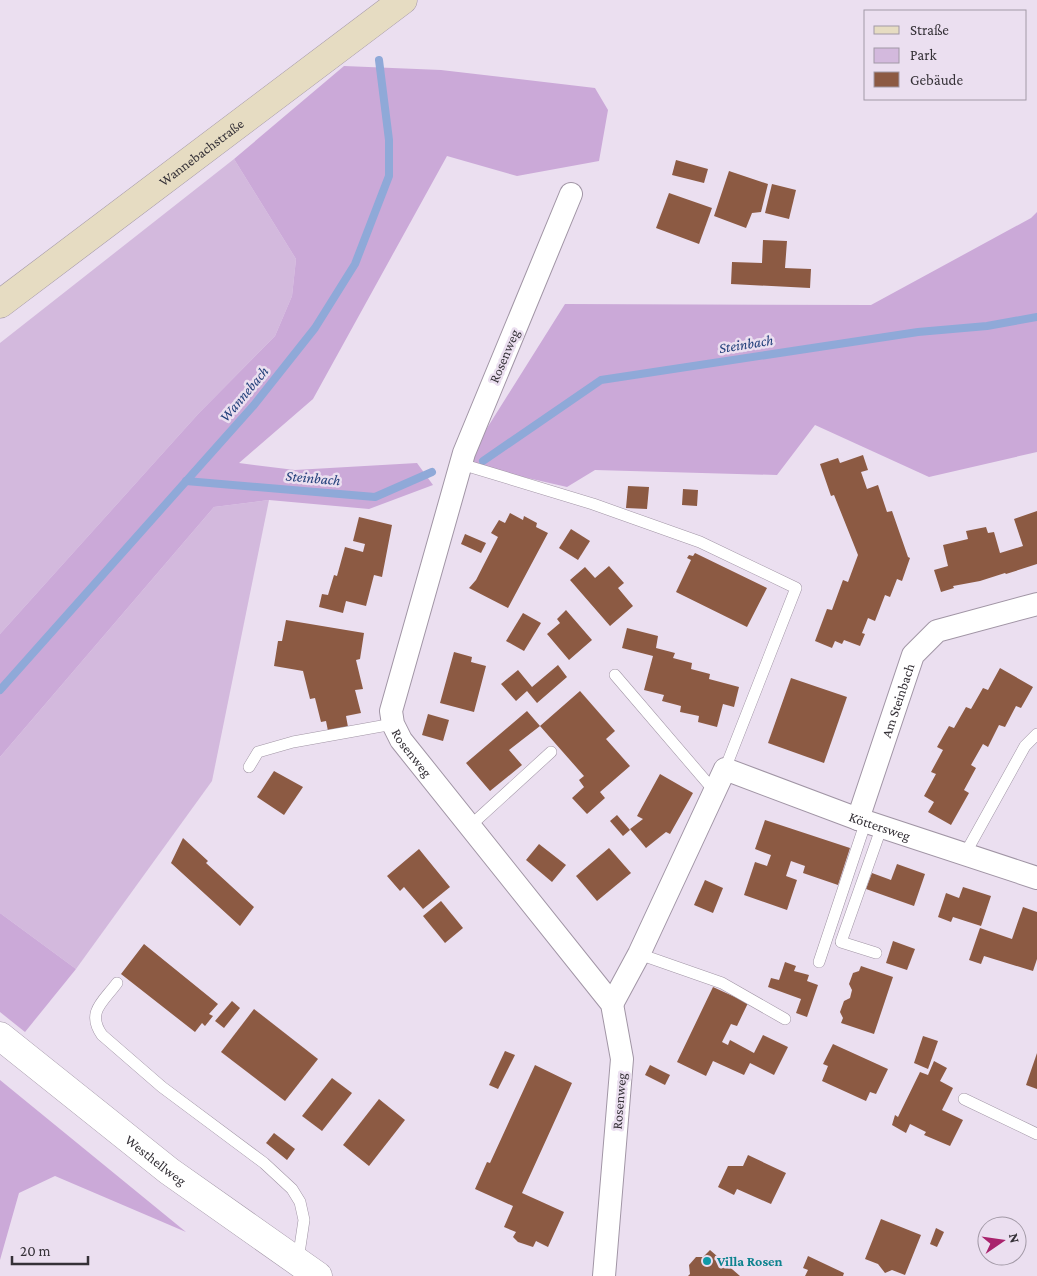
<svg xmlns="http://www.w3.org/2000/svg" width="1037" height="1276" font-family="'Crimson Pro',serif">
<rect width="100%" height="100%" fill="#ebdff0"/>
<g fill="#d3b9dd">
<path d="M234 159 296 259 292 296 275 336 199 413 0 634V343Z"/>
<path d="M269 500 212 781 76 969 0 913V757L214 507Z"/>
</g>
<g fill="#cba9d8">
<path d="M344 66 441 70 595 88 608 110 599 161 517 176 447 156 313 399 239 463 295 470 417 463 433 485 369 509 269 500 214 507 0 757V634L199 413 275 336 292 296 296 259 234 159Z"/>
<path d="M1037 212V452L929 477 815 425 777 475 595 470 567 487 462 463 472 452 565 304 871 305 1031 218Z"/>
<path d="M0 913 76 969 25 1032 0 1012Z"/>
<path d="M0 1080 186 1232 55 1176 19 1193 0 1260Z"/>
</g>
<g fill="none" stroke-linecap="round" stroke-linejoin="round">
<g stroke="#8fa9d8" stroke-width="8">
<path d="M483 461 601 380 918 332 987 326 1037 317"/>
<path d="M186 481 375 497 432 472"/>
<path d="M0 690 254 405 315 328 355 264 389 176V140L379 60"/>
</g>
</g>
<g fill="#8c5a43">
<path d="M676 160 708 169 704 183 672 175Z"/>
<path d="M729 171 768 184 761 212 752 213 746 228 714 216Z"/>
<path d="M772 184 796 190 789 219 765 213Z"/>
<path d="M669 193 712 208 699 244 656 228Z"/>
<path d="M763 240 787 241 785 268 811 269 810 288 731 284 732 262 762 263Z"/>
<path d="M863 455 868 470 861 472 867 489 878 485 887 512 892 511 908 557 910 558 902 581 897 579 890 597 885 595 875 621 868 618 862 633 865 634 860 646 844 640 842 644 835 641 832 648 815 641 827 609 832 610 843 580 848 582 858 555 834 495 831 496 820 464 838 458 840 463Z"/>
<path d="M628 486 649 487 647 509 626 508Z"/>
<path d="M683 489 698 490 697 506 682 505Z"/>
<path d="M1037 511V564L1006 574 1005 573 980 581 953 586 954 588 941 592 934 570 948 566 943 545 968 539 966 531 986 527 988 533 994 532 1000 553 1023 546 1014 519Z"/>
<path d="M510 513 523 520 524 516 537 523 536 527 548 533 508 608 469 588 476 580 498 537 491 533 499 520 505 523Z"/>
<path d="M359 517 392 525 382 577 374 575 366 606 346 601 343 613 319 607 322 594 328 595 334 575 337 576 345 547 363 552 365 544 353 541Z"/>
<path d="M571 529 590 541 578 560 559 548Z"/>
<path d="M465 534 486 543 481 553 461 544Z"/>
<path d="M695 553 767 588 747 627 676 592 691 560 687 558 689 555 693 556Z"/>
<path d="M609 566 624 583 618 588 633 606 610 626 570 580 585 567 595 578Z"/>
<path d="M566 610 592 640 569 660 547 634 560 623 557 619Z"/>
<path d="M523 613 541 623 524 651 506 641Z"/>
<path d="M286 620 364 633 360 659 356 660 363 689 355 690 361 713 346 716 348 727 328 731 326 721 321 722 315 698 310 699 303 671 274 666 278 641H282Z"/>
<path d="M627 628 658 636 656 648 675 653 673 658 692 663 691 669 710 674 709 679 739 687 734 707 723 704 717 727 698 722 699 716 680 712 681 706 662 701 664 695 644 690 653 656 622 648Z"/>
<path d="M454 652 472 657 471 662 486 666 474 712 440 703Z"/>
<path d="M558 665 567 677 537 703 527 691 516 701 501 684 518 670 532 687Z"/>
<path d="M1000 668 1033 687 1021 708 1016 706 1005 727 999 725 988 747 983 744 971 765 976 768 964 790 969 793 951 825 928 812 934 802 924 796 936 774 931 772 943 750 937 747 949 726 954 728 966 707 971 709 983 688 988 690Z"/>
<path d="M791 678 847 697 824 763 768 743Z"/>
<path d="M580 691 615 731 606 739 630 766 600 792 605 798 587 814 572 798 584 787 579 780 584 776 540 726Z"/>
<path d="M527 711 540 726 509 750 522 765 490 791 466 763Z"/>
<path d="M428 714 449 720 443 741 422 735Z"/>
<path d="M274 771 303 787 284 815 257 797Z"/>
<path d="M660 774 693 793 670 834 666 832 646 848 630 829 643 819 637 816Z"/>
<path d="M617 815 630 830 623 836 610 821Z"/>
<path d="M765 820 850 848 838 885 803 873 805 866 791 861 786 876 797 880 787 910 744 895 755 862 767 866 771 855 755 849Z"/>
<path d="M183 838 208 861 206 863 254 907 240 926 171 863Z"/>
<path d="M539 844 566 865 552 882 526 860Z"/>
<path d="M609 848 631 873 597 901 576 876Z"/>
<path d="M419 849 450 887 423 909 404 887 400 891 387 876Z"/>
<path d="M897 864 925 874 914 906 866 889 872 873 891 880Z"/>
<path d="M705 880 723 888 713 913 694 905Z"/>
<path d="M963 887 991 896 981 926 953 917 951 922 938 917 946 893 959 898Z"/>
<path d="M441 901 463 928 445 943 423 916Z"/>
<path d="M1023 907 1037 912V959L1033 971 984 956 981 964 969 960 980 928 1012 939Z"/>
<path d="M893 941 915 949 907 970 886 963Z"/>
<path d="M144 944 218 1004 209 1014 213 1016 205 1026 202 1023 195 1032 121 974Z"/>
<path d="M785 962 796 966 794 971 809 975 807 981 818 985 807 1017 796 1013 801 999 768 987 771 978 779 980Z"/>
<path d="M861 966 893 977 874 1034 841 1023 843 1018 840 1012 844 1001 850 998 852 990 849 984 853 973 859 971Z"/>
<path d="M713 987 748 1003 737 1026 731 1024 722 1042 728 1045 730 1040 754 1053 763 1035 788 1047 774 1075 750 1063 744 1075 713 1061 706 1076 677 1062Z"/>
<path d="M232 1001 240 1008 224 1028 215 1021Z"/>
<path d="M254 1009 318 1059 285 1101 221 1052Z"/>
<path d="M923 1036 938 1041 928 1069 914 1063Z"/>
<path d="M833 1044 888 1069 876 1094 870 1092 866 1101 822 1081 828 1066 823 1064Z"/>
<path d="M505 1051 515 1055 498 1089 489 1085Z"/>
<path d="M1037 1053V1089L1026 1085Z"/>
<path d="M934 1061 947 1068 940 1081 953 1088 942 1110 963 1120 950 1146 924 1135 926 1132 910 1124 906 1133 892 1125 895 1115 898 1117 920 1072 928 1075Z"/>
<path d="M535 1065 572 1083 522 1193 564 1212 548 1247 536 1241 533 1247 518 1242 513 1237 516 1232 504 1227 513 1206 475 1189 487 1162 490 1163Z"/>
<path d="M650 1065 670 1075 665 1085 645 1075Z"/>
<path d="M332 1078 352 1093 322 1131 302 1116Z"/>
<path d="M379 1099 405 1120 369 1166 343 1145Z"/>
<path d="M274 1133 295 1149 287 1160 266 1143Z"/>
<path d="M748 1155 786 1173 771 1204 737 1189 734 1195 718 1187 728 1166H743Z"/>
<path d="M881 1219 921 1235 905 1275 892 1270 885 1273 878 1264 865 1259Z"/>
<path d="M936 1228 944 1232 937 1247 930 1244Z"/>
<path d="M710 1250 740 1276H688L690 1274 689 1265 696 1257H703Z"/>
<path d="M808 1256 844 1273 843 1276H805L808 1270 803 1268Z"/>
</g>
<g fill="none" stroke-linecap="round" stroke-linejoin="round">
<g stroke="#a195a5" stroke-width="12">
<g id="service">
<path d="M461 464 593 504 700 542 796 588 725 769"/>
<path d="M615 675 716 793"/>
<path d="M249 767 258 752 293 742 393 724"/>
<path d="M470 826 551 752"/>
<path d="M965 854 1025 746 1037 734"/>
<path d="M876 953 841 942 882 826"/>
<path d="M639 954 722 983 785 1019"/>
<path d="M819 962 866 821"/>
<path d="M117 983C103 1002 86 1012 102 1035L162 1087 264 1163 292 1189 300 1202 304 1220 298 1260"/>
<path d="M964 1099 1037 1134"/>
</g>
</g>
<g stroke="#a195a5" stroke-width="24">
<g id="minor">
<path id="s1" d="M571 194 464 453 391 711 393 724 401 740 612 1004 622 1059 604 1276"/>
<path id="s2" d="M858 819 913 655 937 631 1037 604"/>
<path id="s3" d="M612 1004 639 954 725 769 858 819 1037 878"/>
</g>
</g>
<g stroke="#a195a5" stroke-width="29">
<g id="tertiary">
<path id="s4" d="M0 1036 169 1171 318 1276"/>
</g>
</g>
<g stroke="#a195a5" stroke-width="29">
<g id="secondary">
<path id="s5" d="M0 304 403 0"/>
</g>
</g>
<use href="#service" stroke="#fff" stroke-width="11"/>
<use href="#minor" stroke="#fff" stroke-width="22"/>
<use href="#tertiary" stroke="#fff" stroke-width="28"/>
<use href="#secondary" stroke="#e6dcc2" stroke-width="28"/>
</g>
<circle fill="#0f9aa8" stroke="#ebdff0" stroke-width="2" cx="707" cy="1261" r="5"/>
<g text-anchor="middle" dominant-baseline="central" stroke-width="5" stroke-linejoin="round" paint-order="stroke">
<g font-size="14" fill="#353137" stroke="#ebdff0">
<text stroke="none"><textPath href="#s5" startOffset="252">Wannebachstraße</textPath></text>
<text transform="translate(504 356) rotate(-67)">Rosenweg</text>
<text stroke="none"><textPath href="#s2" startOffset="125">Am Steinbach</textPath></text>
<text stroke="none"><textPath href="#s1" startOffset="596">Rosenweg</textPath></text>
<text stroke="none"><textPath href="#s3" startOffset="426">Köttersweg</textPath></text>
<text transform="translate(619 1101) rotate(-85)">Rosenweg</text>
<text stroke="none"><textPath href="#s4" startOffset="199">Westhellweg</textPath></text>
</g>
<g font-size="14" font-weight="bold" fill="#0d838f" stroke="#ebdff0" text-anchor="start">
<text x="717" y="1261">Villa Rosen</text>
</g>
<g font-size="15" font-style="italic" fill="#22407a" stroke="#ebdff0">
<text transform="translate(746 344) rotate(-9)">Steinbach</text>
<text transform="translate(244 394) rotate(-50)">Wannebach</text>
<text transform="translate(313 478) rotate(5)">Steinbach</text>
</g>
</g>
<rect x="864" y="10" width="162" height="90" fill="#ebdff0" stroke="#a299a6"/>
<rect x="874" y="26" width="25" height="8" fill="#e6dcc2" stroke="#a299a6"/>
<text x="910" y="35" font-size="15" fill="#353137">Straße</text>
<rect x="874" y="48" width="25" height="15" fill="#d3b9dd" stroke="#a299a6"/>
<text x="910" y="60" font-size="15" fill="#353137">Park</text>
<rect x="874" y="72" width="25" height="15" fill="#8c5a43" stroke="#a299a6"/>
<text x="910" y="85" font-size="15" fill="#353137">Gebäude</text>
<g transform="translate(1002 1241) rotate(77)"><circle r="24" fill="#ebdff0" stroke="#a299a6"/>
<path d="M0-4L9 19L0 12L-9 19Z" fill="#a9236d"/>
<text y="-8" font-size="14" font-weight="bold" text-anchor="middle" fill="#353137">N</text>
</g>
<path d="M12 1256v8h76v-8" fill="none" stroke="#353137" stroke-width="2.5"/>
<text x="20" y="1256" font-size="15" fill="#353137" stroke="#ebdff0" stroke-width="4" paint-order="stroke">20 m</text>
</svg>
